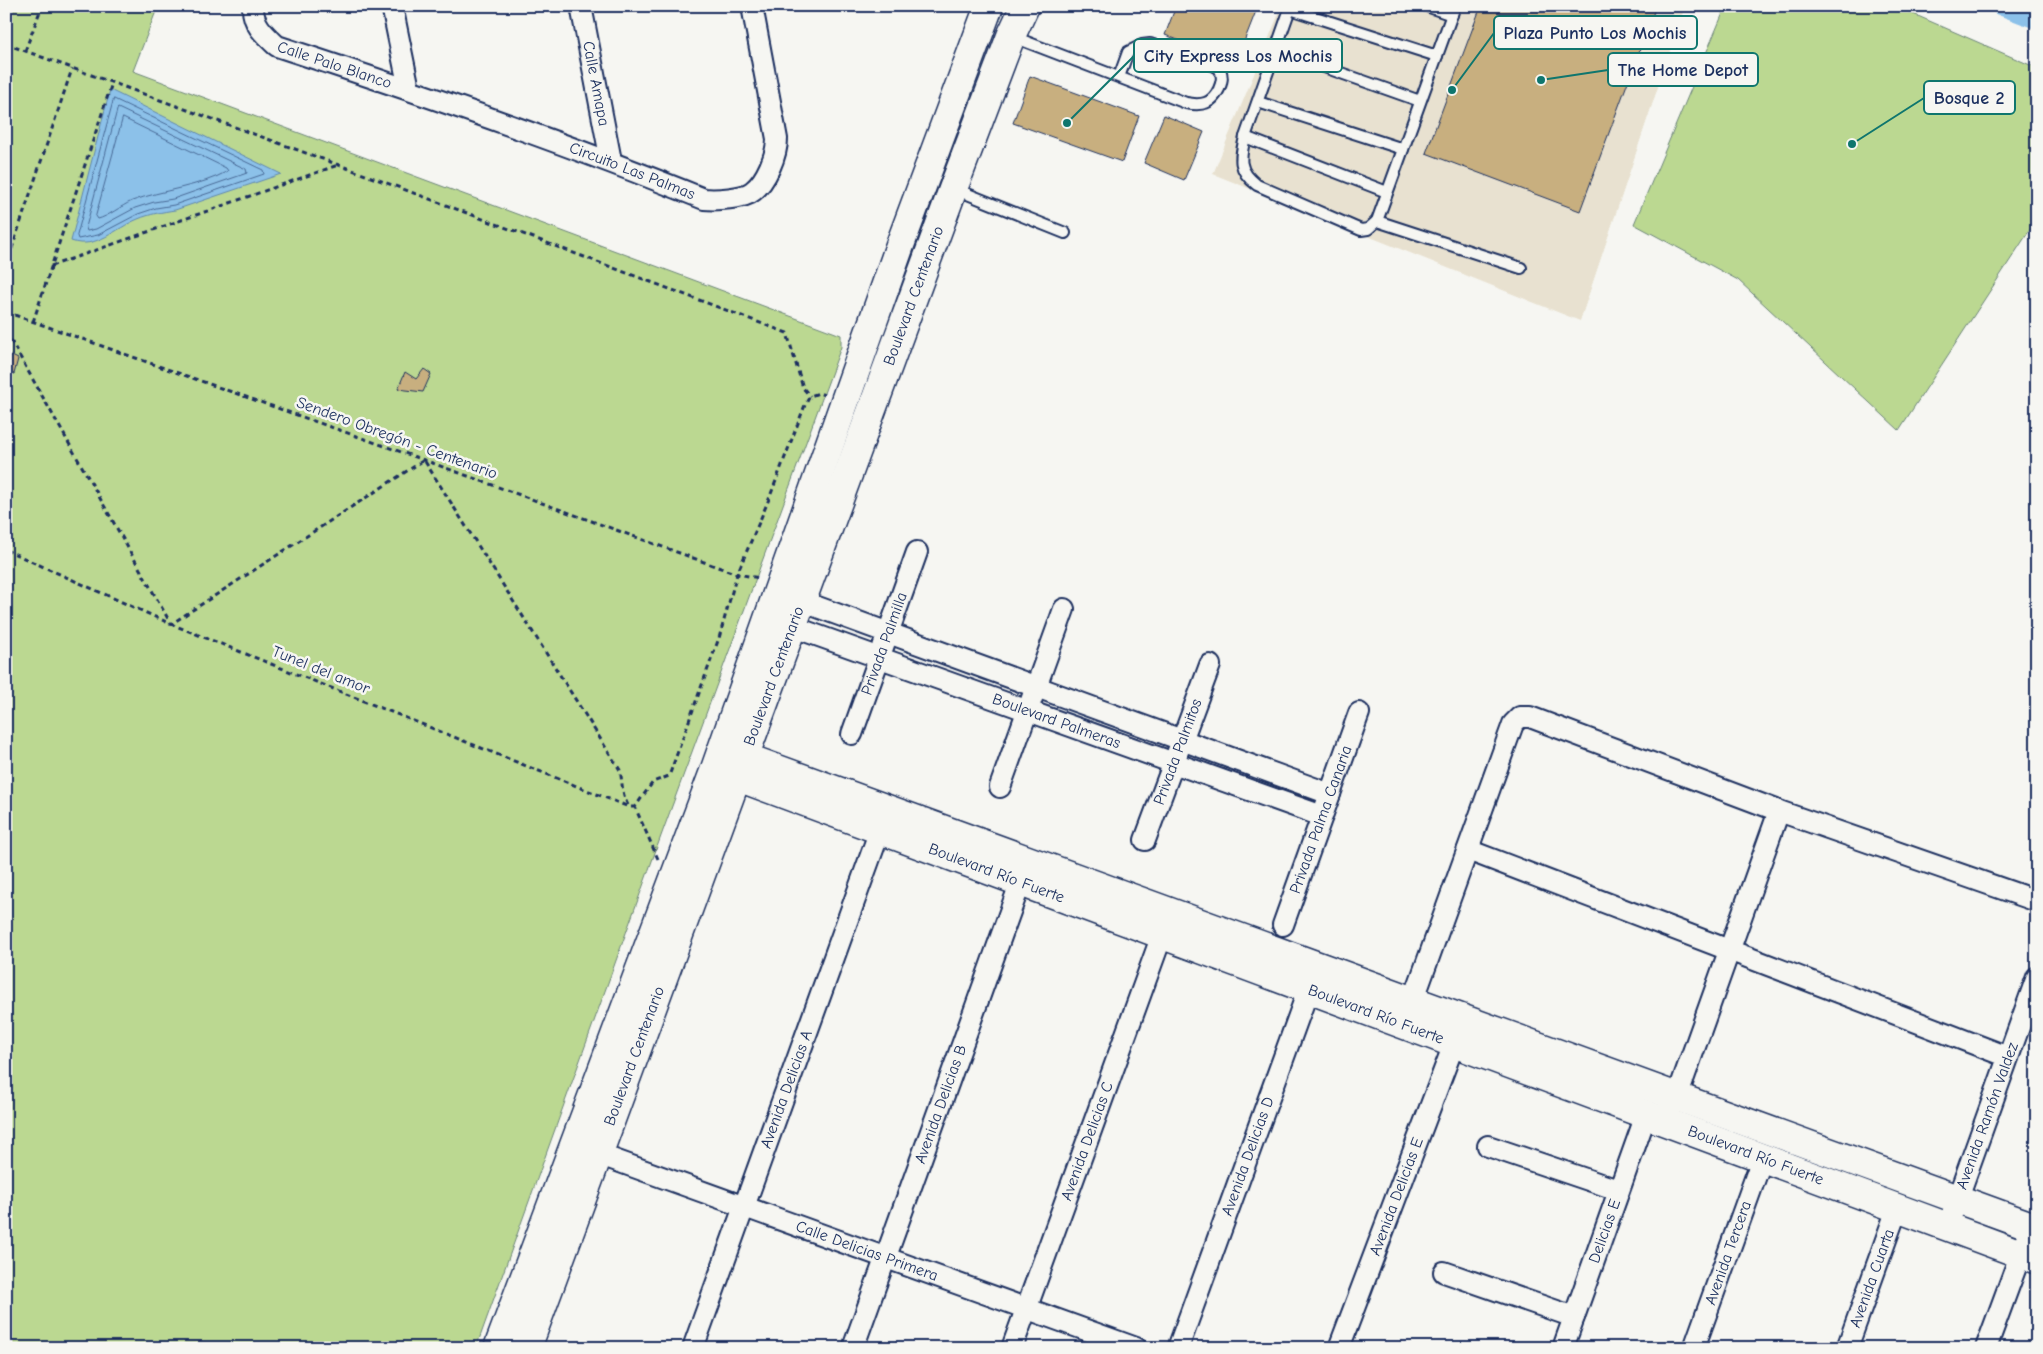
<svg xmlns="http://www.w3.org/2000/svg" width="2043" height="1354" font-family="'Comic Neue',sans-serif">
<rect width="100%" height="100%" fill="#f6f6f2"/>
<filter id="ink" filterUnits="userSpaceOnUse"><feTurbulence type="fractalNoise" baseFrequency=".02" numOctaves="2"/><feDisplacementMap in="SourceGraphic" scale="10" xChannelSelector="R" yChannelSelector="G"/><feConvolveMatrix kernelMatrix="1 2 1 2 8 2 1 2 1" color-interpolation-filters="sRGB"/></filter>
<g filter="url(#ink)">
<path fill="#e8e1d0" d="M1282 6H1685L1580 321 1213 174Z"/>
<g fill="#bbd891" stroke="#6b8478">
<path d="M6 6H158L133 71 841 335V347L661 836 476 1348H6Z"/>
<path d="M1726 6H1895L2037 68V219L1899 430 1738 280 1634 224Z"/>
</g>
<path fill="#8cc1e9" stroke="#5f87b1" d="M110 90 281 174 175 210C162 212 150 214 138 219 116 228 96 250 71 241Z"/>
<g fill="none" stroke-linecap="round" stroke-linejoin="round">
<g stroke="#486996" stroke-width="1">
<path d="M114 99 263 170 264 174 174 205 156 208 138 214 98 235 78 239 77 236Z"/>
<path d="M118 108 246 169 247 173 173 199 154 202 135 208 96 229 87 231 86 228Z"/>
<path d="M123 118 226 168 228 171C200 187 161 190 132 201 121 206 107 217 98 219L96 216Z"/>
</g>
<path stroke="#8cc1e9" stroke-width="18" d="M2000 6 2037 20"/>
</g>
<g fill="#c8af7f" stroke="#1b2f5e">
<path d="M1176 6H1258L1236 62 1165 35Z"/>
<path d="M1481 6H1656L1580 211 1426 153Z"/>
<path d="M1030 76 1139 116 1122 162 1013 123Z"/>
<path d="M1164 115 1204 132 1184 180 1144 163Z"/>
<path d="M6 353 18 359 14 374 6 370Z"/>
<path d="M424 369 431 374 423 392 398 389 405 372 416 379Z"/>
</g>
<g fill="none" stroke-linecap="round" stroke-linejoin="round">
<g stroke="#1b2f5e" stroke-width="14">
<g id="lane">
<path d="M1291 6 1245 137C1240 158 1237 170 1257 185L1361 230 1368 229 1377 221"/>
<path d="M1426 6 1452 15"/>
<path d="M1455 6 1377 221 1521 268"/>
<path d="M1290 9 1437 56"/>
<path d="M1011 36 1186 103C1202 106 1212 104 1219 89 1222 82 1223 77 1220 69L1213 65 1150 44 1142 45 1128 52 1119 77"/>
<path d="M1276 50 1420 101"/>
<path d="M1258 102 1403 149"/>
<path d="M1245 137 1387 192"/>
<path d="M955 189 1065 233"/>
</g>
</g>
<g stroke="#1b2f5e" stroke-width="24">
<g id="street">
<path id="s1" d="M253 6C252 24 265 35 277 46 421 93 564 142 704 199 715 200 744 199 753 191 766 181 777 155 777 139L752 6"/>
<path d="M392 6 409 89"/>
<path id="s2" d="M581 6 611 161"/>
<path d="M801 601 1330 794"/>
<path id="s3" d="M791 626 1322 816"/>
<path id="s4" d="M852 734 917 552"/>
<path d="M1000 787 1064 609"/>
<path id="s5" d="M1145 840 1210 665"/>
<path d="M1468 850 2008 1057"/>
<path id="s6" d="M1283 925 1359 713"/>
<path d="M1413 1001 1513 724 1520 717H1530L1779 811 2037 901"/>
<path d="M1669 1109 1677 1097 1779 811"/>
<path d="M1488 1146 1618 1190"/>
<path id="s7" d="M598 1154 1136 1348"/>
<path id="s8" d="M1947 1228 2037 977"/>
<path d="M1444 1272 1574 1317"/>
<path id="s9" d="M693 1348 880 830"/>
<path id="s10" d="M853 1348 1025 870"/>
<path id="s11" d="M1012 1348 1162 935"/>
<path id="s12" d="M1178 1348 1313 977"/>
<path id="s13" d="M1339 1348 1454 1044"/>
<path id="s14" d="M1563 1348 1646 1115"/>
<path id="s15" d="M1694 1348 1762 1159"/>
<path id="s16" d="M1847 1348 1897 1209"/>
<path d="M1986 1348 2031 1226"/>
</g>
</g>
<g stroke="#1b2f5e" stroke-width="31">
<g id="secondary">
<path d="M728 751 2037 1228"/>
<path id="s17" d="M719 770 2037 1260"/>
<path d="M498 1348 715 769 900 245 989 6"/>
<path id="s18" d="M527 1348 953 189 1011 36 1025 6"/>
</g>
</g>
<g stroke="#1b2f5e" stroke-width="3" stroke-dasharray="5 4" stroke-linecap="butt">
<path d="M6 44 339 165 787 333 803 388 810 396"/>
<path d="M25 51 42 6"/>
<path d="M6 266 72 69"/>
<path d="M51 266 338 165"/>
<path d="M6 312 424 460 737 574 760 578"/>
<path d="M33 322 112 83"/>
<path d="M6 332 171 624 424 460 620 770C623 785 621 793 629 807H635"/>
<path d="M6 550 171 624 629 807"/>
<path d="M658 859 635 807 653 782 669 776 719 638 737 574 769 499 805 405 810 396 819 393 824 395"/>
</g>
<use href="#lane" stroke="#f6f6f2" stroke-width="10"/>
<use href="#street" stroke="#f6f6f2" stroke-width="20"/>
<use href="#secondary" stroke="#f6f6f2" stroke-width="28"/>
</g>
</g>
<g text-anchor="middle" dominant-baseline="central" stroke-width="5" stroke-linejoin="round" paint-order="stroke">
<g font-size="16" fill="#1b2f5e" stroke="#f6f6f2">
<text stroke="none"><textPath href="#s1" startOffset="109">Calle Palo Blanco</textPath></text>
<text stroke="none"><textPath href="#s2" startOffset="79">Calle Amapa</textPath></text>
<text stroke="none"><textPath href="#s1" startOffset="425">Circuito Las Palmas</textPath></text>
<text stroke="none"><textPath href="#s18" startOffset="1121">Boulevard Centenario</textPath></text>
<text transform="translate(397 438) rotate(20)">Sendero Obregón - Centenario</text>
<text stroke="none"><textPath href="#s4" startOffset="96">Privada Palmilla</textPath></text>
<text transform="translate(321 670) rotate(22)">Tunel del amor</text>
<text stroke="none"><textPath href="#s18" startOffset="716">Boulevard Centenario</textPath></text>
<text stroke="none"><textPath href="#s3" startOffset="282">Boulevard Palmeras</textPath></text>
<text stroke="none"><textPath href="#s5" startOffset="94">Privada Palmitos</textPath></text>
<text stroke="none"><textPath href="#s6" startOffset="112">Privada Palma Canaria</textPath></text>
<text stroke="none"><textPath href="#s17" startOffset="296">Boulevard Río Fuerte</textPath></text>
<text stroke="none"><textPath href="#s17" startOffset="701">Boulevard Río Fuerte</textPath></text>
<text stroke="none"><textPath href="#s18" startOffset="311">Boulevard Centenario</textPath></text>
<text stroke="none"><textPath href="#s9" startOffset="275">Avenida Delicias A</textPath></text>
<text stroke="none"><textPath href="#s10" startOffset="259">Avenida Delicias B</textPath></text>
<text stroke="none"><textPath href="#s8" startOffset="119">Avenida Ramón Valdez</textPath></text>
<text stroke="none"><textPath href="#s11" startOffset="220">Avenida Delicias C</textPath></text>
<text stroke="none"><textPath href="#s17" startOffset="1106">Boulevard Río Fuerte</textPath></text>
<text stroke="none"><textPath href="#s12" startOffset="204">Avenida Delicias D</textPath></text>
<text stroke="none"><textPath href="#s13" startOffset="162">Avenida Delicias E</textPath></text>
<text stroke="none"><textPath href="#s14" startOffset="124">Delicias E</textPath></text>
<text stroke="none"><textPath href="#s7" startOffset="286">Calle Delicias Primera</textPath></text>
<text stroke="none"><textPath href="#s15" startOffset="101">Avenida Tercera</textPath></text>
<text stroke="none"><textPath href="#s16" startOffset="74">Avenida Cuarta</textPath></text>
</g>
</g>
<path fill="none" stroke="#0f766e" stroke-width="2" d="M1452 90L1494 33M1067 123L1134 56M1541 80L1608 70M1852 144L1924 98"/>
<g fill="#0f766e" stroke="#f6f6f2" stroke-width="2">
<circle cx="1452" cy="90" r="5"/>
<circle cx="1067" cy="123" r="5"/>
<circle cx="1541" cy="80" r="5"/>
<circle cx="1852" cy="144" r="5"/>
</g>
<g fill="#f6f6f2" stroke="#0f766e" stroke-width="2">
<rect x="1494" y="16" width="203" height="33" rx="5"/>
<rect x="1134" y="39" width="208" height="33" rx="5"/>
<rect x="1608" y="53" width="150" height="33" rx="5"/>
<rect x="1924" y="81" width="91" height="33" rx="5"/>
</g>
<g font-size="18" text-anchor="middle" font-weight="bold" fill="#1b2f5e">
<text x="1595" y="39">Plaza Punto Los Mochis</text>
<text x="1238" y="62">City Express Los Mochis</text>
<text x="1683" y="76">The Home Depot</text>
<text x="1969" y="104">Bosque 2</text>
</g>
<rect width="2043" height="1354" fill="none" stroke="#f6f6f2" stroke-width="25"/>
<rect x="12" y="12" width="2018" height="1329" fill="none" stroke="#1b2f5e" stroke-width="2" filter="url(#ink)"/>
</svg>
